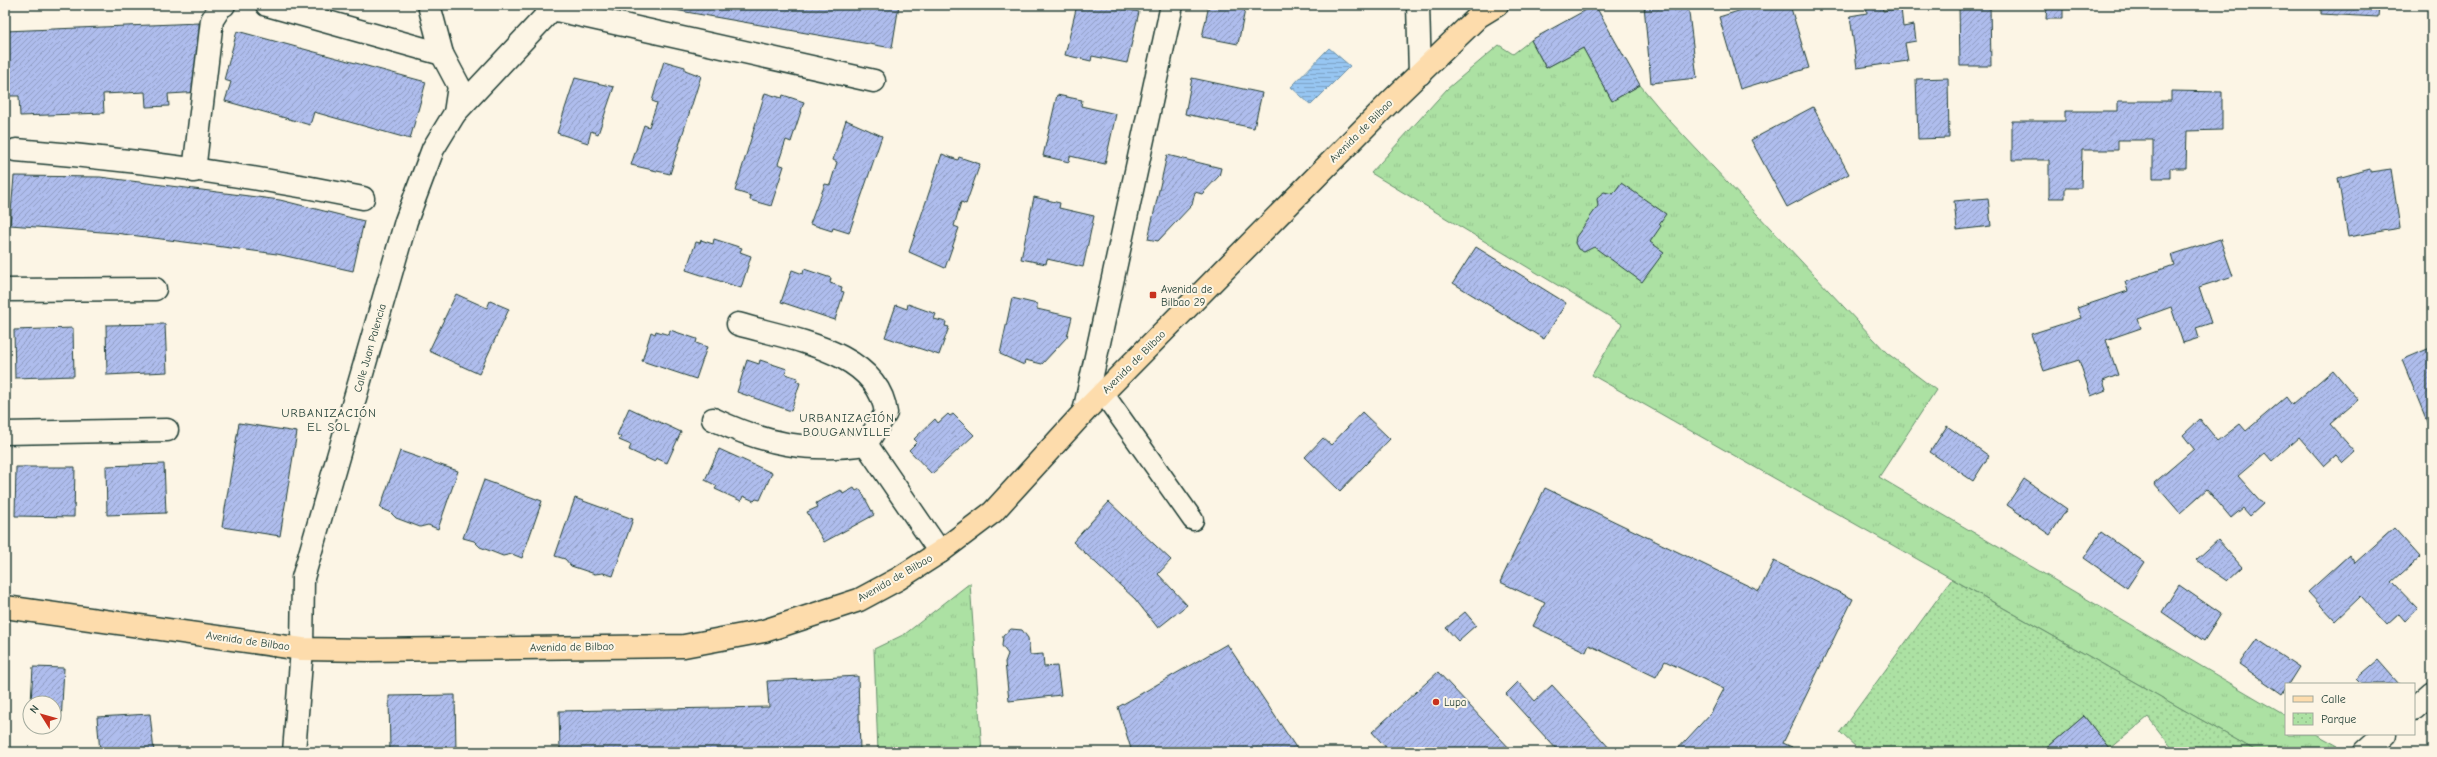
<svg xmlns="http://www.w3.org/2000/svg" width="2437" height="757" font-family="'Comic Neue',sans-serif">
<defs>
<pattern id="grass-tufts" width="24" height="20" patternUnits="userSpaceOnUse"><rect width="24" height="20" fill="#ace1a3"/><path d="M3 7l-1-3M5 7V3M7 7l1-3M15 17l-1-3M17 17v-4M19 17l1-3" fill="none" stroke="#94c28d"/></pattern>
<pattern id="park-dots" width="8" height="8" patternUnits="userSpaceOnUse"><rect width="8" height="8" fill="#ace1a3"/><path d="M2 2h.1M6 6h.1" fill="none" stroke="#94c28d" stroke-width="1.8" stroke-linecap="round"/></pattern>
<pattern id="water-rules" width="6" height="5" patternUnits="userSpaceOnUse"><rect width="6" height="5" fill="#97c6f2"/><path d="M0 2.5h6" fill="none" stroke="#7ba2c5"/></pattern>
<pattern id="building-hatch" width="6" height="6" patternUnits="userSpaceOnUse"><rect width="6" height="6" fill="#afbded"/><path d="M-1 1l2-2M0 6l6-6M5 7l2-2" fill="none" stroke="#8e9bc1"/></pattern>
</defs>
<rect width="100%" height="100%" fill="#fcf5e5"/>
<filter id="ink" filterUnits="userSpaceOnUse"><feTurbulence type="fractalNoise" baseFrequency=".025" numOctaves="2"/><feDisplacementMap in="SourceGraphic" scale="8" xChannelSelector="R" yChannelSelector="G"/><feConvolveMatrix kernelMatrix="1 2 1 2 8 2 1 2 1" color-interpolation-filters="sRGB"/></filter>
<g filter="url(#ink)">
<g fill="url(#grass-tufts)" stroke="#668f6c">
<path d="M1531 40 1546 68 1583 48 1612 101 1640 85 1670 121 1887 353 1936 390 1879 477 2286 716V734H2316L2338 746 2330 752H2258L1592 375 1622 324 1371 173 1447 89 1499 45 1513 54Z"/>
<path d="M970 583 982 752H878L874 649 905 634Z"/>
</g>
<path fill="url(#park-dots)" stroke="#668f6c" d="M1952 579 2258 752H2175L2148 717 2110 749 2084 716 2042 752H1861L1840 732Z"/>
<path fill="url(#water-rules)" stroke="#678fa6" d="M1329 48 1350 66 1311 105 1291 87Z"/>
<g fill="url(#building-hatch)" stroke="#1f3d34">
<path d="M646 5H899L892 48Z"/>
<path d="M1077 5H1105L1139 12 1127 63 1092 56 1091 61 1065 55Z"/>
<path d="M1209 5H1246L1238 44 1202 37Z"/>
<path d="M1595 5 1640 85 1612 101 1583 48 1546 68 1531 40Z"/>
<path d="M1644 5H1688L1697 78 1651 83Z"/>
<path d="M1758 5H1790L1809 68 1740 89 1719 17Z"/>
<path d="M1866 5H1882L1883 11 1901 8 1903 27 1914 25 1916 41 1905 43 1908 61 1857 68 1850 16 1867 13Z"/>
<path d="M1959 5H1990L1991 66H1960Z"/>
<path d="M2047 5H2080V9H2063V19H2046Z"/>
<path d="M2321 5H2379L2378 17 2321 14Z"/>
<path d="M199 23 202 92 168 94 169 106 146 107 145 92 103 94 104 113 20 116 19 96H5V31Z"/>
<path d="M237 31 426 82 410 139 314 112 310 125 225 101 231 82 224 80Z"/>
<path d="M664 61 685 67V70L701 76 670 174 631 165 644 125 649 127 657 103 652 101Z"/>
<path d="M575 78 614 87 598 134 591 131 588 143 557 133Z"/>
<path d="M1192 78 1262 93 1254 128 1185 114Z"/>
<path d="M1948 78 1949 138 1918 139 1916 79Z"/>
<path d="M2171 91 2222 92V130L2187 131 2186 168H2170V178H2153V140H2118V150H2082L2081 188H2065V198H2049V160H2012V121H2065V111H2118V101H2171Z"/>
<path d="M765 93 782 98 783 95 804 102 791 142 786 140 778 164 784 166 771 206 750 200 751 196 735 191Z"/>
<path d="M1057 95 1082 100 1081 106 1116 114 1105 164 1070 156 1069 162 1043 156Z"/>
<path d="M1813 107 1849 174 1787 207 1751 140Z"/>
<path d="M846 120 882 136 849 233 833 228 832 231 810 224 825 184 830 185 837 162 833 160Z"/>
<path d="M942 154 958 160 959 157 980 164 966 204 961 202 954 226 959 228 945 268 909 252Z"/>
<path d="M1167 155 1221 168 1219 176 1202 194 1195 192 1192 205 1158 241 1148 239Z"/>
<path d="M2370 169V172L2391 169 2400 228 2348 237 2338 178Z"/>
<path d="M14 176 100 177 280 200 364 221 353 271 277 254 115 233 10 225Z"/>
<path d="M1621 183 1666 214 1659 224 1661 226 1650 242 1664 252 1642 282 1594 247 1584 252 1578 249 1575 243 1576 237 1598 206 1597 199 1600 195 1604 192 1613 194Z"/>
<path d="M1034 197 1060 203 1059 208 1094 216 1083 267 1047 259 1046 264 1021 259Z"/>
<path d="M1988 198 1991 226 1957 230 1954 201Z"/>
<path d="M714 239 742 248 740 252 751 256 741 288 686 270 696 242 700 243 701 240 713 244Z"/>
<path d="M2220 239 2233 276 2199 287 2211 323 2196 328 2199 338 2183 343 2171 307 2138 319 2141 328 2106 340 2118 375 2103 381 2106 390 2091 396 2079 360 2044 371 2031 334 2081 318 2077 308 2128 291 2125 282 2174 265 2171 255Z"/>
<path d="M1476 247 1566 303 1544 339 1453 283Z"/>
<path d="M804 269 831 278 830 283 842 287 841 291 844 292 835 320 781 302 792 270 803 274Z"/>
<path d="M456 294 487 308 490 301 509 309 479 374 429 351Z"/>
<path d="M1012 298 1037 304V309L1072 317 1067 337 1042 364 1025 360 1024 365 1000 354Z"/>
<path d="M908 304 936 314 934 319 946 322 945 326 949 327 939 355 885 337 896 305 907 309Z"/>
<path d="M165 324 167 372 107 375 106 325Z"/>
<path d="M73 328 74 376 15 378 14 330Z"/>
<path d="M670 330 697 339 696 343 707 347 696 379 642 361 651 332 655 334 656 331 669 335Z"/>
<path d="M2430 348H2432L2431 431 2402 360Z"/>
<path d="M747 360 759 364 760 360 787 369 785 374 798 378 796 381 800 383 791 411 737 392Z"/>
<path d="M2333 370 2358 400 2330 424 2355 452 2343 463 2336 455 2324 466 2299 437 2272 461 2265 453 2238 476 2263 504 2250 516 2243 508 2231 518 2207 489 2180 513 2154 483 2194 449 2183 435 2200 419 2218 441 2240 424 2246 431 2286 397 2292 405Z"/>
<path d="M629 408 681 432 667 463 656 458 655 462 629 450 631 445 619 440 621 437 617 435Z"/>
<path d="M1362 412 1390 439 1340 491 1305 457 1323 438 1331 445Z"/>
<path d="M948 414 950 416 953 414 974 435 932 474 909 450 917 442 914 439 935 419 938 423Z"/>
<path d="M239 423 297 432 280 536 222 527Z"/>
<path d="M1947 426 1989 456 1973 481 1930 452Z"/>
<path d="M719 449 772 473 760 500 756 499 754 501 743 496 741 501 715 489 717 486 705 480Z"/>
<path d="M400 451 458 471 438 529 428 525 420 527 396 518 390 512 380 508Z"/>
<path d="M164 464 166 513 107 515 106 466Z"/>
<path d="M16 467H75L74 517 15 516Z"/>
<path d="M2024 479 2067 509 2050 535 2007 505Z"/>
<path d="M484 480 542 501 522 558 512 554 503 556 480 547 474 541 463 538Z"/>
<path d="M854 488 856 491 860 489 874 515 824 542 807 512 818 507 816 503 841 490 843 494Z"/>
<path d="M1545 488 1759 591 1774 561 1853 599 1783 743 1792 747 1788 752H1675L1711 713 1724 689 1665 661 1656 677 1589 645 1586 652 1533 626 1545 603 1500 582Z"/>
<path d="M575 498 633 519 613 576 603 573 595 574 571 566 565 559 555 556Z"/>
<path d="M1109 502 1171 560 1158 574 1187 605 1158 628 1135 599 1073 542Z"/>
<path d="M2394 528 2420 557 2392 582 2418 609 2405 621 2399 614 2387 625 2361 596 2335 621 2308 592 2349 555 2355 563Z"/>
<path d="M2101 532 2144 562 2127 588 2084 558Z"/>
<path d="M2218 540 2242 567 2227 581 2196 560Z"/>
<path d="M2179 585 2221 614 2204 641 2162 612Z"/>
<path d="M1465 612 1476 625 1458 641 1446 628Z"/>
<path d="M1011 629 1022 630 1028 638 1030 655 1043 654 1044 667 1057 666 1061 695 1009 701 1005 662 1008 654 1002 646 1003 636Z"/>
<path d="M2257 639 2299 667 2282 694 2239 664Z"/>
<path d="M1227 644 1299 752H1132L1118 707Z"/>
<path d="M2378 660 2399 684H2361L2356 679Z"/>
<path d="M33 667 64 668 61 723H54V703H31Z"/>
<path d="M1438 672 1513 752H1390L1372 732Z"/>
<path d="M858 676 860 752H560L559 711 769 707 767 681Z"/>
<path d="M1518 682 1535 701 1552 685 1613 752H1559L1506 694Z"/>
<path d="M455 695 456 752H390L389 696Z"/>
<path d="M150 714 154 752H100L97 717Z"/>
<path d="M2084 716 2110 749 2106 752H2042Z"/>
</g>
<g fill="none" stroke-linecap="round" stroke-linejoin="round">
<g stroke="#1f3d34" stroke-width="23">
<path id="lane" d="M1103 393 1193 520"/>
</g>
<g stroke="#1f3d34" stroke-width="25">
<g id="street">
<path d="M267 5 442 54"/>
<path d="M1418 5 1420 74"/>
<path d="M552 9 874 81"/>
<path d="M455 113 556 5"/>
<path d="M16 150C132 159 249 175 363 198"/>
<path d="M194 171 212 20 221 6 224 5"/>
<path d="M5 290 155 289"/>
<path d="M1084 412 1172 5"/>
<path d="M713 419C765 444 809 453 866 444L886 413C878 350 788 339 738 324"/>
<path d="M5 433 167 430"/>
<path d="M866 444 940 552"/>
<path d="M294 752 302 649 303 578 406 221 433 149 455 113 459 86 442 54 429 5"/>
</g>
</g>
<g stroke="#1f3d34" stroke-width="25">
<g id="secondary">
<path d="M2414 709 2432 693"/>
<path d="M2365 752 2385 734"/>
</g>
</g>
<g stroke="#1f3d34" stroke-width="25">
<path id="primary" d="M5 607 302 649 369 650 684 646 764 631 859 600 898 579 940 552 993 512 1084 412 1389 103 1479 16 1497 5"/>
</g>
<use href="#lane" stroke="#fcf5e5" stroke-width="20"/>
<use href="#street" stroke="#fcf5e5" stroke-width="22"/>
<use href="#secondary" stroke="#fcf5e5" stroke-width="22"/>
<use href="#primary" stroke="#fddcac" stroke-width="22"/>
</g>
</g>
<g fill="#c8321e" stroke="#fcf5e5" stroke-width="1.5">
<rect x="1149" y="291" width="8" height="8" rx="2"/>
<circle cx="1436" cy="702" r="4"/>
</g>
<g text-anchor="middle" dominant-baseline="central" stroke-width="4" stroke-linejoin="round" paint-order="stroke">
<g font-size="11" fill="#1f3d34" stroke="#fcf5e5">
<text transform="translate(1361 131) rotate(-45)">Avenida de Bilbao</text>
<text transform="translate(370 348) rotate(-74)">Calle Juan Palencia</text>
<text transform="translate(1134 362) rotate(-45)">Avenida de Bilbao</text>
<text transform="translate(895 578) rotate(-30)">Avenida de Bilbao</text>
<text transform="translate(248 641) rotate(8)">Avenida de Bilbao</text>
<text transform="translate(572 647) rotate(-1)">Avenida de Bilbao</text>
</g>
<g font-size="11" fill="#1f3d34" stroke="#fcf5e5" text-anchor="start">
<text x="1161" y="289">Avenida de<tspan x="1161" dy="13">Bilbao 29</tspan></text>
<text x="1444" y="702">Lupa</text>
</g>
<g font-size="12" letter-spacing="1" fill="#1f3d34" stroke="#fcf5e5">
<text x="329" y="413">URBANIZACIÓN<tspan x="329" dy="14">EL SOL</tspan></text>
<text x="847" y="418">URBANIZACIÓN<tspan x="847" dy="14">BOUGANVILLE</tspan></text>
</g>
</g>
<rect width="2437" height="757" fill="none" stroke="#fcf5e5" stroke-width="20"/>
<rect x="10" y="10" width="2417" height="737" fill="none" stroke="#1f3d34" stroke-width="1.5" filter="url(#ink)"/>
<rect x="2285" y="683" width="130" height="52" fill="#fcf5e5" stroke="#a4ab9e"/>
<rect x="2293" y="696" width="20" height="6" fill="#fddcac" stroke="#a4ab9e"/>
<text x="2321" y="703" font-size="12" fill="#1f3d34">Calle</text>
<rect x="2293" y="713" width="20" height="12" fill="url(#park-dots)" stroke="#a4ab9e"/>
<text x="2321" y="723" font-size="12" fill="#1f3d34">Parque</text>
<g transform="translate(42 715) rotate(307)"><circle r="19" fill="#fcf5e5" stroke="#a4ab9e"/>
<path d="M0-3L7 15L0 10L-7 15Z" fill="#c8321e"/>
<text y="-6" font-size="11" font-weight="bold" text-anchor="middle" fill="#1f3d34">N</text>
</g>
</svg>
